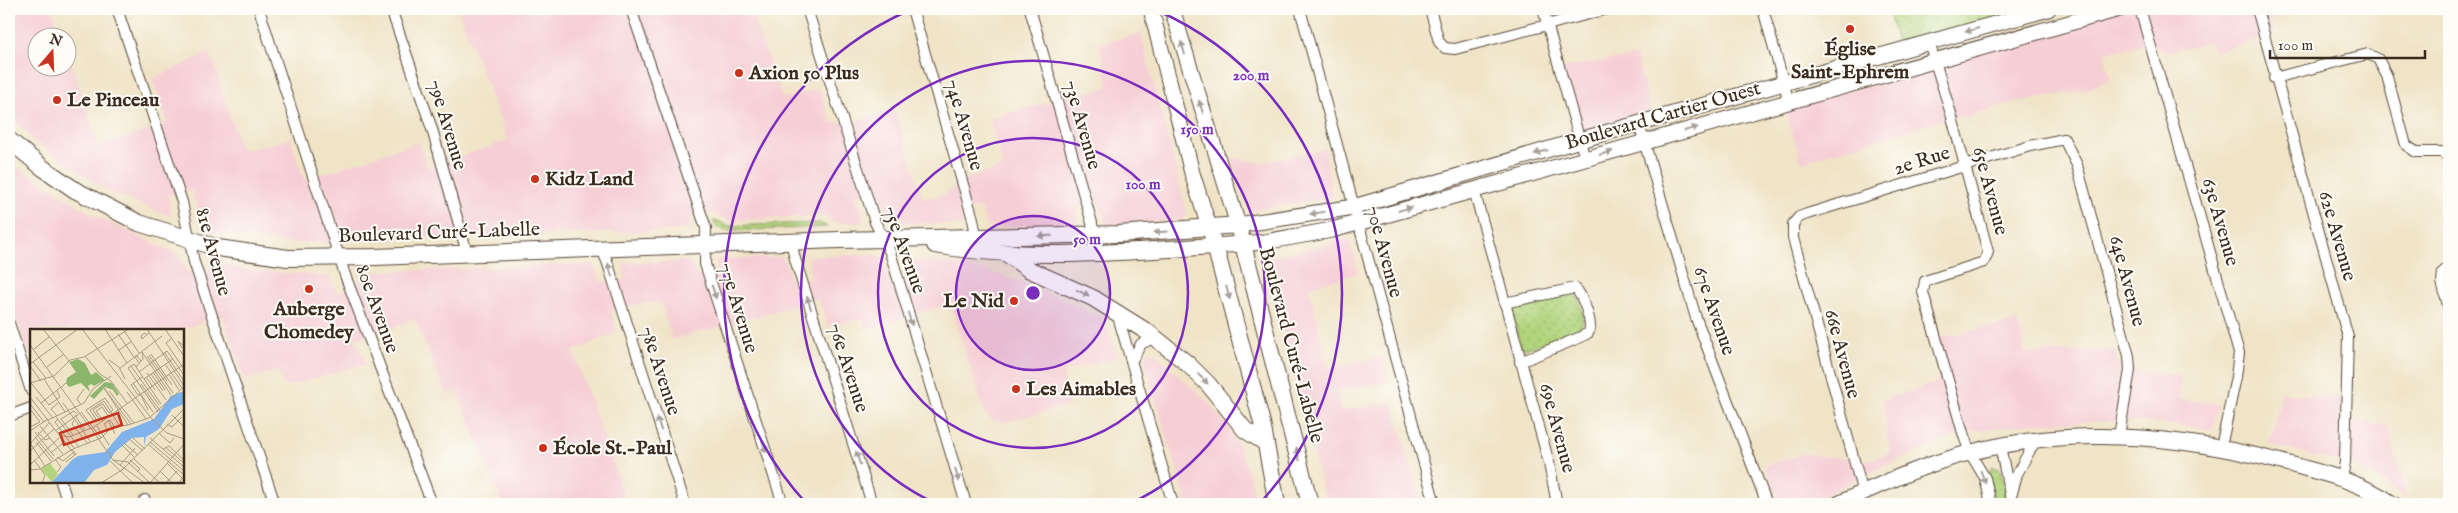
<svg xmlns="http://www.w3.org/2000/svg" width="2458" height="513" font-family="'IM FELL English',serif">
<defs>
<pattern id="park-dots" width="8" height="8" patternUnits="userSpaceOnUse" patternTransform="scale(1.25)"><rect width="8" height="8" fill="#b1d47c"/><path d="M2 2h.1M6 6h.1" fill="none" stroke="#99b66b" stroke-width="1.8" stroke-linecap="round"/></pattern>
</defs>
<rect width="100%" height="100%" fill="#fdfcf7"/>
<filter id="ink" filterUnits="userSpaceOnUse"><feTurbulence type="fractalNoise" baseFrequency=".02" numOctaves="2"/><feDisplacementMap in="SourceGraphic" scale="10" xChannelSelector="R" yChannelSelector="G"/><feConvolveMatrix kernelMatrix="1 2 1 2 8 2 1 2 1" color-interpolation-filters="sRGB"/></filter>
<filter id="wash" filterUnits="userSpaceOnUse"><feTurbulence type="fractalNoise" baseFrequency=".0096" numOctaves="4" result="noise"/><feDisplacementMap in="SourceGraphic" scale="20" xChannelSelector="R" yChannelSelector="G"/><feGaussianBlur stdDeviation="1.12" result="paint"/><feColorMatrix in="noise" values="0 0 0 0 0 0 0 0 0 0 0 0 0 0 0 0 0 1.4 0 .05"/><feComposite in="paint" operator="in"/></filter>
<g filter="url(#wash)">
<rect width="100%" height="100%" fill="#f0e4c7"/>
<g fill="#f6cfd5">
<path d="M9 9H52L62 37 38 38V68H68V53L99 146 147 131 167 122 152 79 210 52 241 151 291 139 304 180 419 142 428 168 508 140 458 9H752L756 25 783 99 820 89 831 123 856 121 895 110 923 199 945 194 968 178 1003 167 989 118 1108 87 1100 44 1141 33 1187 214 1182 220 1107 225 1099 204 1076 208 1078 225 987 227 981 208 960 209 963 225 891 222 878 188 856 195 863 217 861 223 832 222 828 216 727 220 713 213 691 216 690 230 292 243 204 231 192 191 168 195 172 217 108 191 35 141 9 116Z"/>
<path d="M1543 9H1612L1548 26Z"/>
<path d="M2119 9H2305L2270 21 2274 35 2213 52 2210 42 2165 52 2150 44 2104 53 2111 78 2087 90 2016 102 1968 116 1952 117 1801 162 1785 110Z"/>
<path d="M1636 56 1653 120 1580 140 1560 68Z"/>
<path d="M1325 149 1332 197 1250 211 1231 157 1261 163Z"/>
<path d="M9 164 24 171 91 214 179 255 185 271 209 274V261L249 270 330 276 337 294 360 281 361 272 594 264 601 282 625 279 623 263 690 261 696 275 717 271 715 259 783 257 791 281 811 278 807 256 880 255 892 289 910 280 903 259 956 264 997 274 1034 287 1105 319 1118 357 1063 372 1069 405 1007 422 992 420 985 413 950 304 866 329 863 318 828 327 819 299 672 340 661 302 632 305 611 311 617 332 573 351 627 504H502L458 392 447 395 414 318 379 333 355 339 366 364 285 387 277 371 245 381 223 316 178 330H31V353L28 354 9 297Z"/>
<path d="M1349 239 1358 273 1309 287 1328 369 1382 357 1388 381 1337 392 1341 411 1393 402 1421 504H1326L1267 268 1272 257Z"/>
<path d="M2018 321 2025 353 2115 350 2118 365 2143 372 2182 376 2178 399 2219 404 2213 429 2135 421H2107L2027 424 1975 431 1951 437 1869 473 1808 504H1780L1765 465 1804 454 1867 461 1890 453 1883 400 1937 383 1938 338Z"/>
<path d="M1152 351 1208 402 1228 427 1242 453 1258 504H1187L1144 360 1147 352Z"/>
<path d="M2282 393 2341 398 2343 419 2388 426 2407 499 2359 467 2269 444Z"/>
</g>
<path fill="#b1d47c" stroke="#767f4d" d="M713 221 721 222 726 226 820 223 827 227 724 231V228H717Z"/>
<g fill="url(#park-dots)" stroke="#767f4d">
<path d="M1888 9H2035L1899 51Z"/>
<path d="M1566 294 1576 295C1581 304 1586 320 1579 329L1529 348H1521L1512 312 1516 309Z"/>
<path d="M1993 467 2000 470 2008 504H1995L1988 473Z"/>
</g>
</g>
<g filter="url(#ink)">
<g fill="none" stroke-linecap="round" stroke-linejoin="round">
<g stroke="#564637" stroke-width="12">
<g id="street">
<path d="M117 9 182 202 194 262 275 504"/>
<path d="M259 9 345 275 432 504"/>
<path d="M391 9 432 129 467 253"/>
<path d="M631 9 706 228 705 264 783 504"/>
<path d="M807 9 875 222 890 252 966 504"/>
<path d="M912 9 973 219 977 241"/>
<path d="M1030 9 1092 223 1095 253"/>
<path d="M1300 9 1435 504"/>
<path d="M1430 9 1439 42 1445 48 1455 49 1608 9"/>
<path d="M1543 9 1585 159"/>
<path d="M1763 9 1789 102"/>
<path d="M2140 9 2239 353 2236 377 2221 447"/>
<path d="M2257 9 2348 337 2345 462 2342 478"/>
<path d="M1929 42 1952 117 1988 252 1984 262 1925 281 1923 292 1963 433 1970 453 1985 478 1991 504"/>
<path d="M2274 78 2368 54 2378 59 2387 76 2406 145 2416 152H2441L2449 156"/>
<path d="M1639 124 1696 318 1767 504"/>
<path d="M1474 190 1549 463 1557 504"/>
<path d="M791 241 795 259 872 504"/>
<path d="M601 248 607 261 685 504"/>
<path d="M2449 267 2443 272 2442 282 2449 309"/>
<path d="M1504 303 1575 288C1581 293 1595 325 1588 333 1586 335 1583 335 1581 337L1520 362"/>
<path d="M1117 313 1173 504"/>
<path d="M9 323 31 391"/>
<path d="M1132 360 1141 344 1155 337"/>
<path d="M9 416 31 408"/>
<path d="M2000 446 2012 504"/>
<path d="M61 482 68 504"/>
<path d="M1863 493 1793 238V224L1799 217 1807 214 2030 146 2064 139 2077 165 2129 356 2130 370 2119 436"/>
<path d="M2011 497 2017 474 2035 441"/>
<path d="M142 504 145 500"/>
</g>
</g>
<g stroke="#564637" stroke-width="17">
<g id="secondary">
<path d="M1151 9 1192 173 1215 246 1264 242 1332 230 2119 9"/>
<path d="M1172 9 1238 225 1354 207 1580 140 2048 9"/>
<path d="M1838 504C1881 484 1925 464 1972 452 2073 426 2178 435 2278 461 2318 472 2358 480 2393 504"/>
</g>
</g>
<g stroke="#564637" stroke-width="18">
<g id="primary">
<path d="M9 140 43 168 75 190 139 223 218 248 288 258 374 257 839 240 1119 234 1238 225 1310 504"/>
<path d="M935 245C1027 261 1122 252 1215 246L1262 423 1277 504"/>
<path d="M1007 254 1028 269 1093 298 1149 333 1188 364 1209 385 1245 430 1264 442"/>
</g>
</g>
<use href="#street" stroke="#fff" stroke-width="10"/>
<use href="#secondary" stroke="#fff" stroke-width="15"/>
<use href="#primary" stroke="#fff" stroke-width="16"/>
</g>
<defs><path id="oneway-solid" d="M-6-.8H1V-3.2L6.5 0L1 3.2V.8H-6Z" transform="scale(1.25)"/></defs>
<g fill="#a79f9a">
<use href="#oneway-solid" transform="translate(1972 30) rotate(164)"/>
<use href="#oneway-solid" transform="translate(1183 48) rotate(-106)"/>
<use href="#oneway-solid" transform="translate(1201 107) rotate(-108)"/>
<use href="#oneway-solid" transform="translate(1691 129) rotate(-16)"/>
<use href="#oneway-solid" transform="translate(1541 152) rotate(164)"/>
<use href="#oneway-solid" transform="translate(1606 153) rotate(-16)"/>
<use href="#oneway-solid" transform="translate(1405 209) rotate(-16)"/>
<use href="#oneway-solid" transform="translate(1317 213) rotate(171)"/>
<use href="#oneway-solid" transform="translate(1161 232) rotate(177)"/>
<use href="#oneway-solid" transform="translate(1045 236) rotate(179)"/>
<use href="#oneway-solid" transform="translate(610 270) rotate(-107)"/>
<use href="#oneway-solid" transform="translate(714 292) rotate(72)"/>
<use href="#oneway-solid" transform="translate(1083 293) rotate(27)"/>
<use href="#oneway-solid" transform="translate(1228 293) rotate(75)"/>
<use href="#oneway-solid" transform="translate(809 303) rotate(-108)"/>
<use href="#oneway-solid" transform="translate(910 319) rotate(73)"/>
<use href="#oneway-solid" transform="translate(1203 379) rotate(45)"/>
<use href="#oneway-solid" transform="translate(659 424) rotate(-108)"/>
<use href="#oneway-solid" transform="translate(764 446) rotate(72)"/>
<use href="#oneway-solid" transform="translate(1298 454) rotate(-103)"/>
<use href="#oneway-solid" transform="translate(858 458) rotate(-108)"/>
<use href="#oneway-solid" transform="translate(957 475) rotate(73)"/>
<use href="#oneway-solid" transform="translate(1983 477) rotate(69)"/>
</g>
</g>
<circle cx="1033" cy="293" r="77" fill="#7b2cbf" fill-opacity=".12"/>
<g fill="none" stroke="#7b2cbf" stroke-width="2.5">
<circle cx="1033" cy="293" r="77"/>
<circle cx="1033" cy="293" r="155"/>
<path d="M937 504A232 232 0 1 1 1129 504"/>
<path d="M807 504A309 309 0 0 1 910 10M1156 10A309 309 0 0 1 1259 504"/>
</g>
<g fill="#c8321e" stroke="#fdfcf7" stroke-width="2">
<circle cx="1850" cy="29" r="5"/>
<circle cx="739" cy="73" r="5"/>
<circle cx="57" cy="100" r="5"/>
<circle cx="535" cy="179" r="5"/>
<circle cx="309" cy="289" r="5"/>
<circle cx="1014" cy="301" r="5"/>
<circle cx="1016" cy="389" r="5"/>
<circle cx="543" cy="448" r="5"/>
</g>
<g text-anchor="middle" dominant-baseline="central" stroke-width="4" stroke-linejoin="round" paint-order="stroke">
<g font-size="20" font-weight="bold" fill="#3b2a1e" stroke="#fdfcf7" text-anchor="start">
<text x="1850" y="49" text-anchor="middle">Église<tspan x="1850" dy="23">Saint-Ephrem</tspan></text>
<text x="749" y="73">Axion 50 Plus</text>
<text x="67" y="100">Le Pinceau</text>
<text x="545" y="179">Kidz Land</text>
<text x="1004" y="301" text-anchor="end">Le Nid</text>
<text x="309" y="309" text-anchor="middle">Auberge<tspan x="309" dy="23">Chomedey</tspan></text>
<text x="1026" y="389">Les Aimables</text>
<text x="553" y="448">École St.-Paul</text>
</g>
<g font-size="20" fill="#3b2a1e" stroke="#fdfcf7">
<text transform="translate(1663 116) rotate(-16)">Boulevard Cartier Ouest</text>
<text transform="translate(447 125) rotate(73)">79e Avenue</text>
<text transform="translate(964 125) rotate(74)">74e Avenue</text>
<text transform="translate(1082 125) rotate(74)">73e Avenue</text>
<text transform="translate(1922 161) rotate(-17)">2e Rue</text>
<text transform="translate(1990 191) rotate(75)">65e Avenue</text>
<text transform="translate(2220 222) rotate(74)">63e Avenue</text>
<text transform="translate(439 233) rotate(-2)">Boulevard Curé-Labelle</text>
<text transform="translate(2337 236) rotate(74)">62e Avenue</text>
<text transform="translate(904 250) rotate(70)">75e Avenue</text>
<text transform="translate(213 252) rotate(75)">81e Avenue</text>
<text transform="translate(1384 252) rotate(75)">70e Avenue</text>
<text transform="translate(2127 281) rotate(75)">64e Avenue</text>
<text transform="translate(738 308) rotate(73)">77e Avenue</text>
<text transform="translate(377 309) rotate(70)">80e Avenue</text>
<text transform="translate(1714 311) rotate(71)">67e Avenue</text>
<text transform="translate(1291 345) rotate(75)">Boulevard Curé-Labelle</text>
<text transform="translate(1842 354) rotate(75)">66e Avenue</text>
<text transform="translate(848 368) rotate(72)">76e Avenue</text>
<text transform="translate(660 371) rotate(72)">78e Avenue</text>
<text transform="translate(1557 428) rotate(75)">69e Avenue</text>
</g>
</g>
<g transform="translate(30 329)">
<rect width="154" height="154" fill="#f0e4c7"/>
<path d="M48 30 55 34 61 46 66 43 75 51 64 57 61 55 58 57 60 63 51 54 39 58 36 54 37 49 46 43 39 33ZM75 53 82 54 89 65 87 67 83 61 75 58 64 70 60 67Z" fill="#8cb66c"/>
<path d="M20 134 28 145 22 153 11 140Z" fill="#b1d47c"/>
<path d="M154 62V75L142 80 129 100 116 108 114 117V108L102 109 85 123 77 136 64 141 54 154H21L42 131 48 127 75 123 92 103 124 90 141 67Z" fill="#80b2ec"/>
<path fill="none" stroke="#a89a83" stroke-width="1" d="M13 0 39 32M52 0 122 90 137 104 154 110M75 0 97 34M93 0 109 24M117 0 154 57M135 0 154 27M88 5 104 28M117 6 115 4 111 7 112 10 119 4M142 9 136 14 154 40M0 16 61 100 154 35M152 19 148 12 154 17M4 20 19 8M89 21 102 12M134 23 154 52M121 25 142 56M119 26 137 52M55 27 70 45M117 27 143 64M79 31 89 38 95 50M3 33 16 49M109 34 105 28 107 27 111 32M0 35 48 0M135 35 152 59M0 37 11 52M101 37 129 76M17 38 34 25M106 38 113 30 112 23 141 66M98 39 104 35 131 75M98 39 128 83M89 40 132 7M109 43 137 22 154 46M123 43 135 61M117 44 136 71M70 45 81 52 97 74M121 45 133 62M139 45 149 61M116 48 125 61M14 50 35 83M114 50 143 30M0 54 24 47 40 31 54 28 99 0M1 54 19 76M103 54 123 83M111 55 130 82M79 62 104 94M97 63 116 90M111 65 108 66 101 56 112 48M111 66 118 81M0 68 29 106 39 108 61 99 83 131 98 133 120 154M6 68 23 89M75 69 83 81 79 84 73 75 67 78 63 81 69 90 65 93 56 81ZM11 74 36 54M33 74 60 112M0 75 14 93M19 76 30 68 27 62M51 76 47 70 54 60M0 80 10 93 0 98M51 83 71 109M45 86 55 102M142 86 154 98M27 87 21 80 28 74M26 88 49 118M28 90 25 93 44 119M18 91 54 74 63 60 81 47M44 91 42 95 57 114M78 91 85 105M67 92 60 81 74 72 89 96M73 92 66 82 72 78 79 88M137 95 142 98 152 88M98 96 74 59 101 95M10 97 33 125M67 97 79 116M78 101 74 95 80 91 84 97M0 102 18 90M25 102 49 85M5 103 24 127M8 103 15 111 20 109M129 104 140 114 144 109M43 106 31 90 44 82 47 85M5 108 23 130M31 108 45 126M103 109 115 120M120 109 154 138M99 110 113 122M6 113 21 132M120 113 154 142M0 114 15 137M94 114 108 126M0 115 19 94M118 115 154 146M92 116 104 128M135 118 154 134M133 120 139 117 154 131M0 122 24 100M21 124 34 113M27 128 33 132 43 124M103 129 130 154M25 130 31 138 27 143M4 131 15 146 12 154M83 131 115 154M100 131 110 140 107 143M80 132 103 154M36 133 46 125 42 120M137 134 152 149 149 154M0 136 31 107M90 136 105 119M0 141 10 140 43 120 71 109 82 98 98 96 119 89 154 58M130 142 142 154M71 154 92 141 153 81M120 154 154 115M136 154 147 142"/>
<path fill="#c8321e" fill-opacity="0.15" stroke="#c8321e" stroke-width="2.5" d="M88 84 92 96 34 116 30 104Z"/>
<rect width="154" height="154" fill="none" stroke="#3b2a1e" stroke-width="2.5"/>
</g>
<circle cx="1033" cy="293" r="8" fill="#7b2cbf" stroke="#fdfcf7" stroke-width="2.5"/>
<g font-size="15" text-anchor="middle" font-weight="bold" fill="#7b2cbf" stroke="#fdfcf7" stroke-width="4" stroke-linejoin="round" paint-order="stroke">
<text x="1251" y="80">200 m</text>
<text x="1197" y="134">150 m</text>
<text x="1143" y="189">100 m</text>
<text x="1087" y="244">50 m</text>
</g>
<rect width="2458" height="513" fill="none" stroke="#fdfcf7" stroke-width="30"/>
<g transform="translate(52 52) rotate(19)"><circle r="24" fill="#fdfcf7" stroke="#afa8a0"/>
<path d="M0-4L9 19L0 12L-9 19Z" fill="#c8321e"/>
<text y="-8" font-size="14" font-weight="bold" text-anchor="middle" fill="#3b2a1e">N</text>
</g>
<path d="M2270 50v8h155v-8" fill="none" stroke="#3b2a1e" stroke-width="2.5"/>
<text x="2278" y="50" font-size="15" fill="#3b2a1e" stroke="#fdfcf7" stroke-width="4" paint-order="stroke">100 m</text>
</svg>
